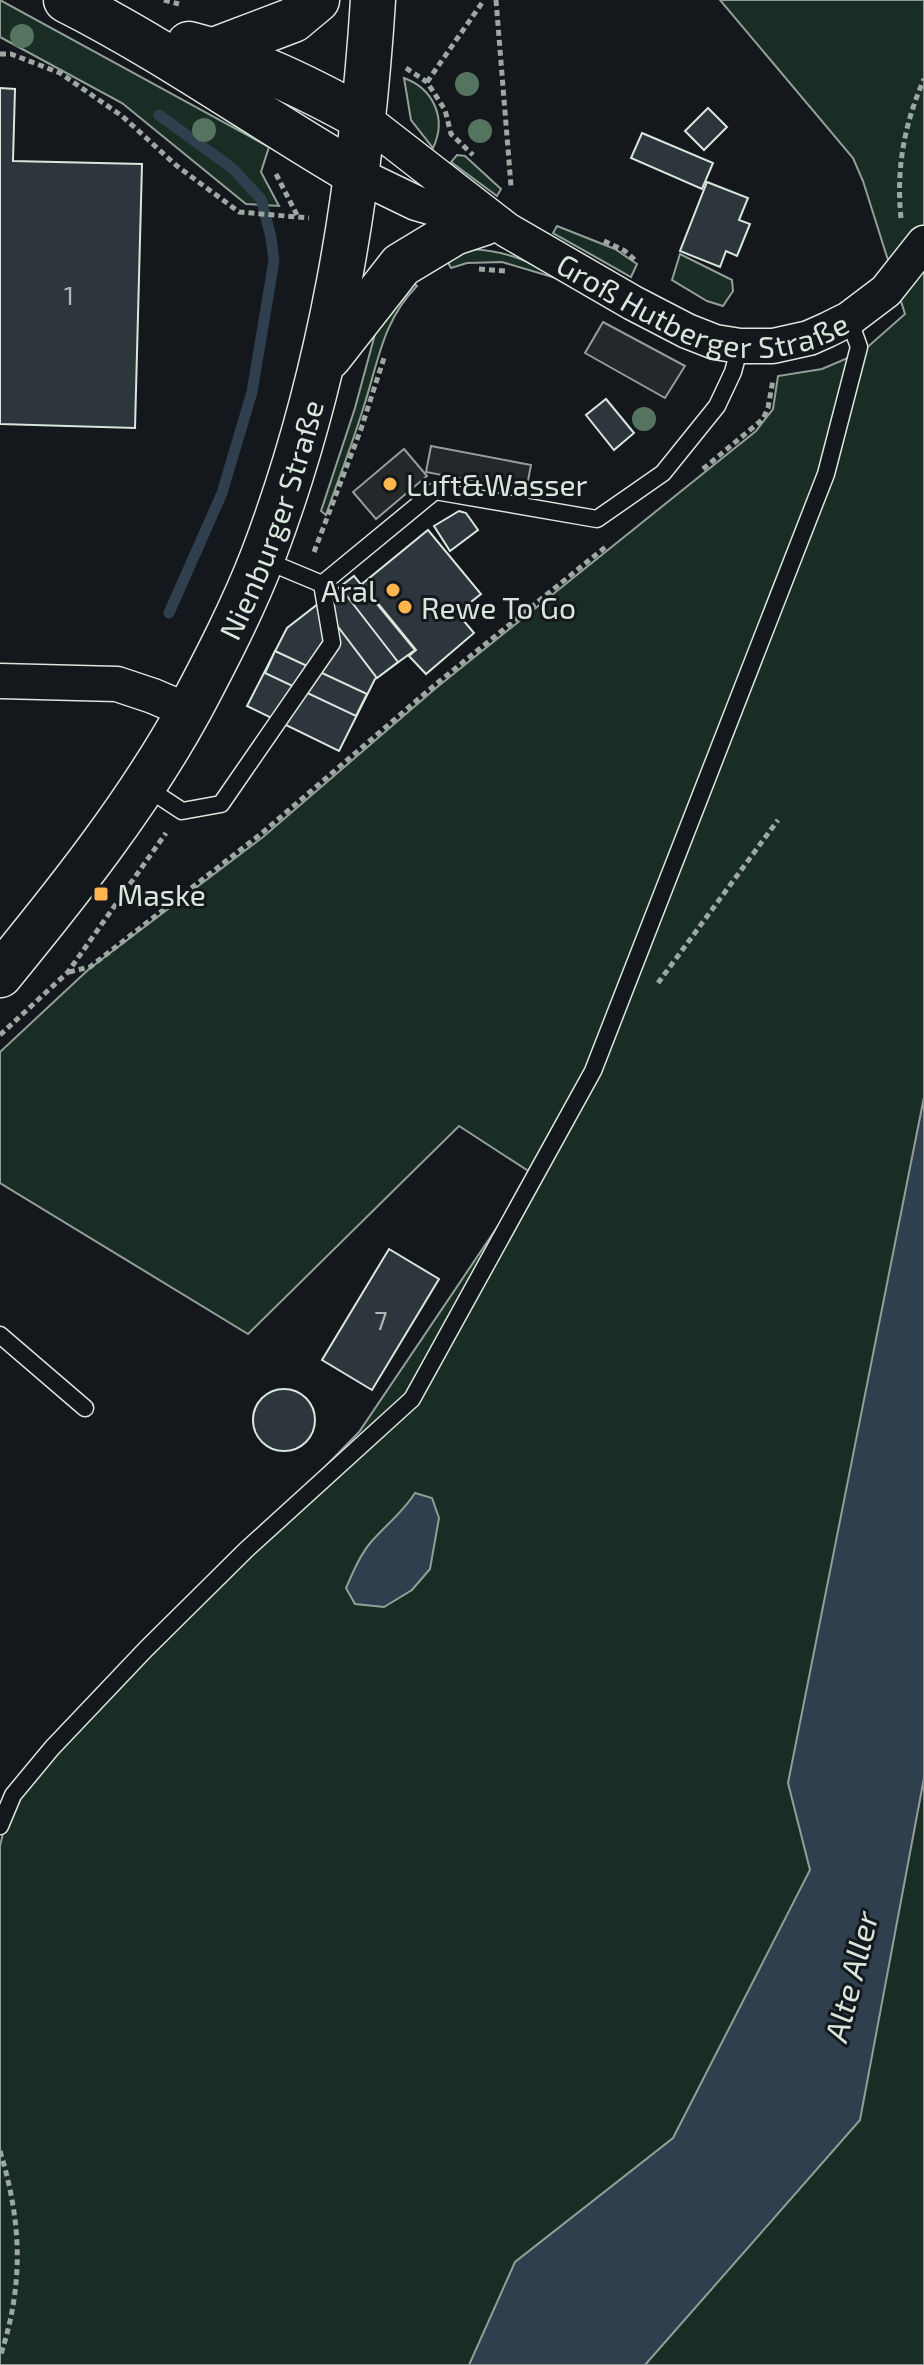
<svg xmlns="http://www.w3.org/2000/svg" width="924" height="2365" font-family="'Exo 2',sans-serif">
<rect width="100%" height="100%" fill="#14181c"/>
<g fill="#1a2d24" stroke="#939e99" stroke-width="2">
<path d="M0 0 269 147 261 172 279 206 246 204 122 103 0 37Z"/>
<path d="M720 0H924V2365H0V1846L12 1795 80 1718 359 1432 533 1174 459 1126 248 1334 0 1183V1052L89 969 263 837 436 688 756 431 773 409 778 376 822 369 862 352 905 314 863 181 853 158Z"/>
<path d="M404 78C434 89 447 119 433 148L411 120Z"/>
<path d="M457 155 465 156 501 189 497 196 451 162Z"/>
<path d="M557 226 615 249 637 264 631 277 553 233Z"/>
<path d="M470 249C507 251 527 260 559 279L502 262 467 263 451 268 445 257Z"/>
<path d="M680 254 732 280 733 291 723 306 707 301 672 280Z"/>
<path d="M408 278 417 286C382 321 378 364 363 409 352 445 338 480 326 515L321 511 355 408 378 323Z"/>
</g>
<g fill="#24282b" stroke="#939e99" stroke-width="2">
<path d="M603 322 685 366 665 398 585 353Z"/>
<path d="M431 446 531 465 526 491 426 472Z"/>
<path d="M404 449 427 476 376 519 353 492Z"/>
</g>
<g fill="#2f3f4d" stroke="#939e99" stroke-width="2">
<path d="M924 1097V1778L860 2120 645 2365H469L515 2262 673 2138 810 1870 788 1783Z"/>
<path d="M415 1493 432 1498 439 1518 430 1569 412 1590 384 1607 355 1604 346 1588C353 1572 360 1555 371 1542 386 1525 403 1512 415 1493Z"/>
</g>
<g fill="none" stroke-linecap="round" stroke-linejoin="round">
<path stroke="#2f3f4d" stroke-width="11" d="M159 115 232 168 261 199 271 237 274 261 252 392 222 493 169 613"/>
</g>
<g fill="#2c363c" stroke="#d8e6dc" stroke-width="2">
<path d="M0 88 15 89 13 161 142 164 135 428 0 424Z"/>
<path d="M708 108 727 127 704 150 685 131Z"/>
<path d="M642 133 713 163 702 189 631 158Z"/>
<path d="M707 182 748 198 739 220 750 224 737 256 726 251 720 267 680 251Z"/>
<path d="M606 399 634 433 614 450 586 415Z"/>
<path d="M459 511 466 513 478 530 450 551 434 526Z"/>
<path d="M428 530 481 594 457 613 474 633 426 674 409 656 416 650 362 584Z"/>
<path d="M354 576 415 650 375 679 339 751 247 706 287 628Z"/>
<path d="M340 587 398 662 377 678 320 603Z"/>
<path d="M275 651 367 694 356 716 265 673Z"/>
<path d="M389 1249 439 1279 372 1390 322 1360Z"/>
<circle cx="284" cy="1420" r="31"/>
</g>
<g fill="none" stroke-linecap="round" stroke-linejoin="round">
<g stroke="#d8e6dc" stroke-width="19">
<g id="lane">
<path d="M322 584 435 491 597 519 663 473 717 406 733 372 740 346"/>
<path d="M144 786 182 811 221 804 332 643 322 584 262 559"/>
<path d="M0 1335 85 1408"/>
<path d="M0 1826 13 1795 52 1748 146 1649 246 1550 412 1399 593 1071 826 474 859 347 849 319"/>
</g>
</g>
<g stroke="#d8e6dc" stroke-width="37">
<g id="street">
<path id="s1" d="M364 119 507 230 633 303 687 331 715 342 740 346H773L809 338 827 330 849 319 886 291 924 243"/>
<path d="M358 175 416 203 491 225"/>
<path d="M0 681 117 684 153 696 188 711"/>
</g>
</g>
<g stroke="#d8e6dc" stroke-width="47">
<g id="secondary">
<path d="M66 0C167 51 260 118 358 175"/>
<path d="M189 44C251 60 308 88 364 119"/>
</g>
</g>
<g stroke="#d8e6dc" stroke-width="47">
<g id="primary">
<path d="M214 50 293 20 317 0"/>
<path d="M329 357 401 265 454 233 484 223"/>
<path id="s2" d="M0 975C68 892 138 804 190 709 216 660 243 608 263 556 331 377 361 190 373 0"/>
</g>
</g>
<g stroke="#9da8a2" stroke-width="5" stroke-dasharray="6 4" stroke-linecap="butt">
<path d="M164 0 179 4"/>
<path d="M496 0 511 186"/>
<path d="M0 54H11L60 73 122 116 177 166 239 212 309 218"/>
<path d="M406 68 427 82 445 110 451 134 473 155"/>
<path d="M427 82 484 0"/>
<path d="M276 174 298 217"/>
<path d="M901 218C896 169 904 125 924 79"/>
<path d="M604 241 625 251 636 261"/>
<path d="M479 269 505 271"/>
<path d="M703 469 763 419 768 408 773 380"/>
<path d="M314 552 361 429 385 355"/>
<path d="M69 972 90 967 262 833 436 684 608 545"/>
<path d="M658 983 778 820"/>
<path d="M0 1035 68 972 166 833"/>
<path d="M0 2151C22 2223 24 2285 0 2357"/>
</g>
<use href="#lane" stroke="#14181c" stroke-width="16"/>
<use href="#street" stroke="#14181c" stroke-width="34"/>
<use href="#secondary" stroke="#14181c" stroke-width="44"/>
<use href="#primary" stroke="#14181c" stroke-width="44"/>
</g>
<g fill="#55745f">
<circle cx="22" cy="36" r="12"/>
<circle cx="467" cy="84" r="12"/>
<circle cx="204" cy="130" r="12"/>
<circle cx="480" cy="131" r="12"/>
<circle cx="644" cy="419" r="12"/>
</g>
<g fill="#ffb74d" stroke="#14181c" stroke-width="3">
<circle cx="390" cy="484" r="8"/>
<circle cx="393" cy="590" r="8"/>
<circle cx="405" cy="607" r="8"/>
<rect x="93" y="886" width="16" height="16" rx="4"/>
</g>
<g text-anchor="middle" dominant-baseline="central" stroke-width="6" stroke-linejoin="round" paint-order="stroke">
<g font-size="26" fill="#adbab4">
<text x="69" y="294">1</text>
<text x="381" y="1319">7</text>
</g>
<g font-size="30" fill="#d8e6dc" stroke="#14181c">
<text stroke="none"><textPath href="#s1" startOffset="398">Groß Hutberger Straße</textPath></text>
<text stroke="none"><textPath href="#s2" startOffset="534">Nienburger Straße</textPath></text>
</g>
<g font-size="30" fill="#d8e6dc" stroke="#14181c" text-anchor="start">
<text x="406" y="484">Luft&amp;Wasser</text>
<text x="377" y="590" text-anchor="end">Aral</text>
<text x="421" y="607">Rewe To Go</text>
<text x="117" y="894">Maske</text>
</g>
<g font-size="32" font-style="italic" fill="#d8e6dc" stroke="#14181c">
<text transform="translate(850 1976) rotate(-76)">Alte Aller</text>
</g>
</g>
</svg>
